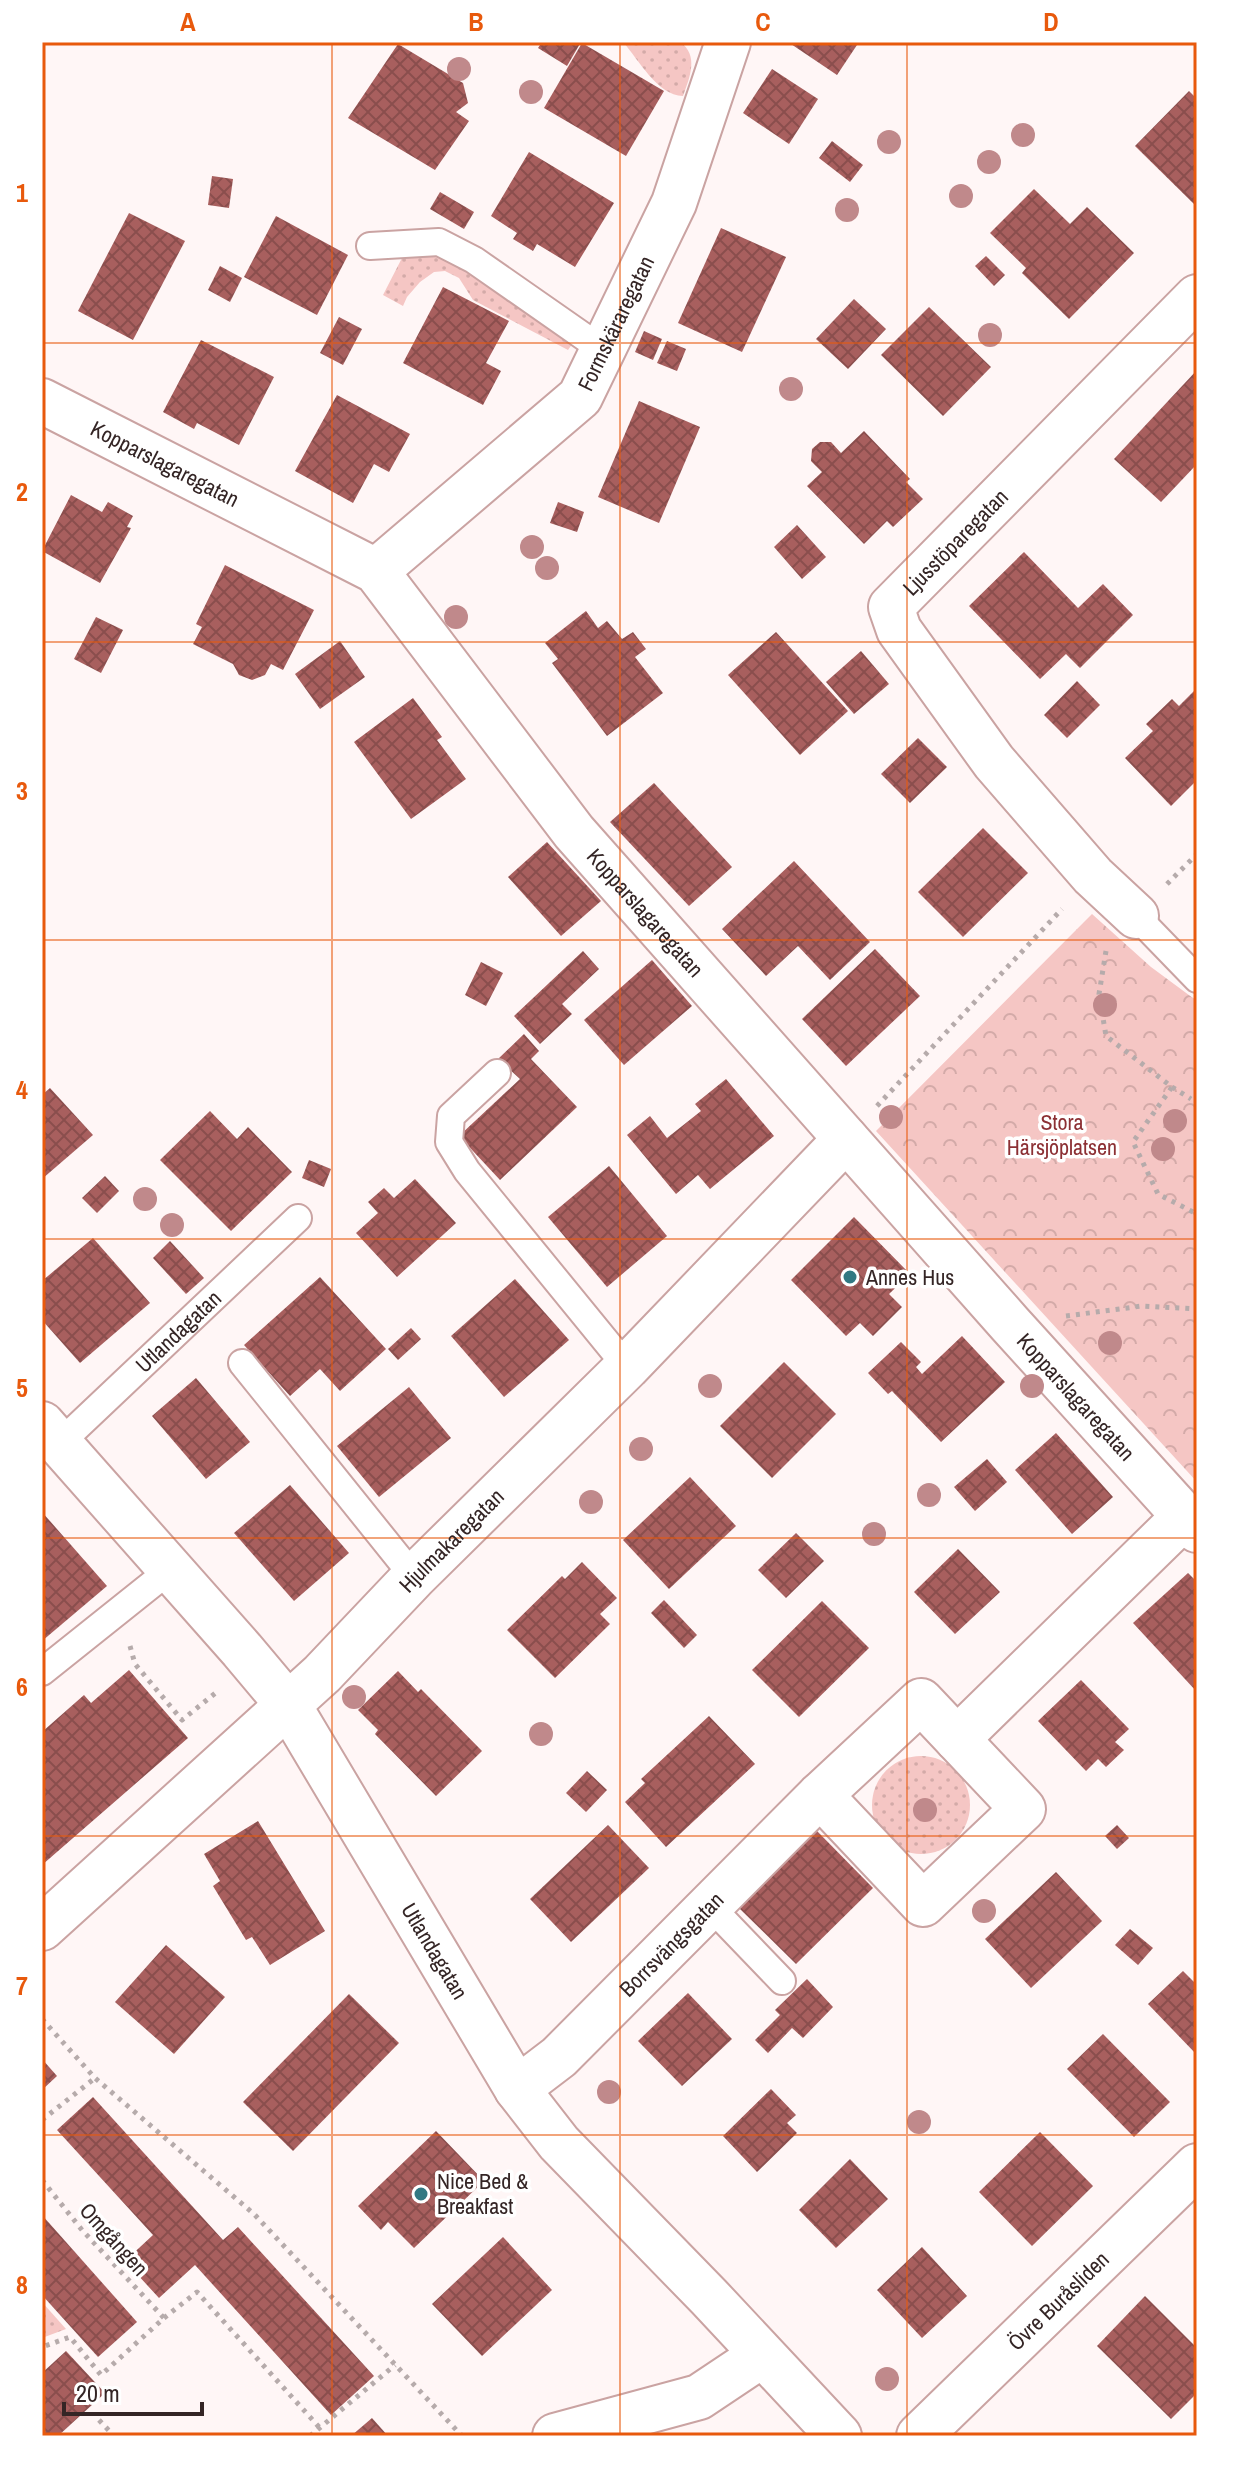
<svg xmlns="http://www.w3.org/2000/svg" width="1239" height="2478" font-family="'Archivo Narrow',sans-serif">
<defs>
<pattern id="grass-dots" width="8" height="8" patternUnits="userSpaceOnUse" patternTransform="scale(2)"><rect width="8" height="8" fill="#f5c6c4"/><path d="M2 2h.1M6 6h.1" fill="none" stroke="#d3aaa8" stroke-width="1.8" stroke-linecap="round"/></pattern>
<pattern id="park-crowns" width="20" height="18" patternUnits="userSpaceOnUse" patternTransform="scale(2)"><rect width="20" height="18" fill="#f5c6c4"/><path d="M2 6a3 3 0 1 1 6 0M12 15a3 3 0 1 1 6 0" fill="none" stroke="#d3aaa8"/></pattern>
<pattern id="building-cross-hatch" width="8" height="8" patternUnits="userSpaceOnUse" patternTransform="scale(2)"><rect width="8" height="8" fill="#a85f5e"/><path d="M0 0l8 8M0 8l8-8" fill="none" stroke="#8a4e4d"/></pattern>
</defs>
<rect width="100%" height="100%" fill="#fff6f6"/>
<g fill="url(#grass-dots)">
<path d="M623 42H680C699 55 690 77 683 96 657 95 639 60 623 42Z"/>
<path d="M432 255 457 263 577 337 568 350 473 300 459 278 445 271 434 272 420 282 407 297 403 306 383 295 403 256Z"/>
<circle cx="921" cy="1805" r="49"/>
<path d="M42 2302 66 2329 42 2338Z"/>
</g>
<path fill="url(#park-crowns)" d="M1092 914 1151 967 1197 1001V1482L876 1131Z"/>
<g fill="url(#building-cross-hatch)">
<path d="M542 42H581L567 66 538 48Z"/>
<path d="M788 42H859L837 75Z"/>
<path d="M582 43 664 91 626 156 544 108Z"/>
<path d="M398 44 463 83 468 103 456 112 469 121 435 170 348 118Z"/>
<path d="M772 69 818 99 789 144 743 113Z"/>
<path d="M1189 91 1197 99V207L1135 146Z"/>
<path d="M832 141 863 165 850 182 819 158Z"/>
<path d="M529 152 614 203 575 267 537 244 533 251 513 239 517 233 491 216Z"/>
<path d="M212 176 233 179 229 208 208 205Z"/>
<path d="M1034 189 1070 224 1087 207 1134 253 1069 319 1022 273 1026 268 990 233Z"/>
<path d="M440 192 474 212 464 229 430 209Z"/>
<path d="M129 213 185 241 133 340 78 311Z"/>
<path d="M276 216 348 255 317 315 244 277Z"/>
<path d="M721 228 786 257 742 352 678 323Z"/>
<path d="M986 256 1005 275 994 286 975 266Z"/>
<path d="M220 266 242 278 230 302 208 290Z"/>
<path d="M443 287 509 321 486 363 501 371 483 405 403 363Z"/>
<path d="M854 299 886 329 848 369 816 339Z"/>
<path d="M929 307 991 367 943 416 881 355Z"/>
<path d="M339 317 362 329 343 365 320 353Z"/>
<path d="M644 331 662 339 653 360 635 352Z"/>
<path d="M201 340 274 377 239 445 197 423 194 429 163 412Z"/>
<path d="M667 341 686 349 677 371 657 363Z"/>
<path d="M1197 370V464L1161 502 1114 459Z"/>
<path d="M337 395 410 434 389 472 374 464 353 503 295 471Z"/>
<path d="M639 401 700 427 659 523 598 497Z"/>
<path d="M864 431 910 479 906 482 923 499 893 527 887 521 864 544 807 486 822 472 811 461 812 449 820 442H831L841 453Z"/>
<path d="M71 495 102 512 108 502 133 516 127 527 131 528 100 583 42 551Z"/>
<path d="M558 502 584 512 577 532 550 523Z"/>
<path d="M797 525 826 557 802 579 774 547Z"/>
<path d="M1024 552 1078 608 1103 584 1133 615 1080 668 1066 654 1040 679 969 606Z"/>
<path d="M225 565 314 610 283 670 271 664 265 675 252 680 239 675 233 664 193 644 202 627 196 624Z"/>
<path d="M586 611 598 628 607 621 622 639 633 632 646 649 635 657 663 693 607 736 552 663 558 659 545 643Z"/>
<path d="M96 617 123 630 101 673 74 659Z"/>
<path d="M776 632 848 711 800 755 728 675Z"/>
<path d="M340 641 365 677 320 709 295 674Z"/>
<path d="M861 651 889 684 854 714 826 682Z"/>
<path d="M1077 681 1100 705 1067 738 1044 715Z"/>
<path d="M1197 688V780L1171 806 1125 758 1153 731 1146 724 1172 699 1179 706Z"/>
<path d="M413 698 442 737 437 740 466 779 411 819 354 742Z"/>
<path d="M918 738 947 767 910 803 881 774Z"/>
<path d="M654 783 732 867 689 906 610 822Z"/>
<path d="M983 828 1028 873 963 937 918 892Z"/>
<path d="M547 842 601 901 561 936 508 877Z"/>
<path d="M794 861 870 942 830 980 798 946 766 976 722 929Z"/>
<path d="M875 949 920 996 846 1066 802 1019Z"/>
<path d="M583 951 599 969 562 1004 572 1014 540 1044 514 1016Z"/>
<path d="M652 960 692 1006 624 1065 584 1020Z"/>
<path d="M481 962 503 973 486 1006 465 995Z"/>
<path d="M524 1034 539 1051 531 1059 577 1107 500 1180 459 1136 520 1079 498 1059Z"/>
<path d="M726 1079 774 1136 710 1189 698 1175 676 1194 627 1135 650 1116 667 1138 701 1111 695 1104Z"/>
<path d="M50 1088 93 1135 42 1179V1095Z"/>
<path d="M210 1111 237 1139 248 1127 292 1172 231 1231 160 1160Z"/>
<path d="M309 1160 331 1169 324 1187 302 1178Z"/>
<path d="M609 1166 667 1236 607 1287 548 1217Z"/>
<path d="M105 1176 119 1191 97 1213 82 1198Z"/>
<path d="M415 1179 456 1223 397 1277 356 1233 378 1213 368 1202 384 1188 394 1198Z"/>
<path d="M854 1217 910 1274 889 1294 902 1307 873 1336 860 1323 846 1336 791 1280Z"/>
<path d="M93 1238 150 1303 80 1363 42 1320V1281Z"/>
<path d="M170 1241 204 1278 186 1294 153 1258Z"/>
<path d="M320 1277 386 1349 340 1391 320 1369 290 1396 244 1345Z"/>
<path d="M515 1279 569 1340 504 1397 451 1336Z"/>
<path d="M411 1328 421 1339 398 1360 388 1349Z"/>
<path d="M962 1336 1005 1382 941 1442 892 1391 888 1394 868 1373 901 1342 921 1362 916 1367 922 1374Z"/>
<path d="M784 1362 836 1414 772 1478 720 1426Z"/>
<path d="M196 1378 250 1442 206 1479 152 1416Z"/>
<path d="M409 1387 451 1438 379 1497 337 1446Z"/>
<path d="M1056 1433 1113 1497 1072 1534 1015 1470Z"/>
<path d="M987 1459 1007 1482 975 1511 954 1487Z"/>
<path d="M690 1477 736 1526 669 1589 623 1540Z"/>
<path d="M290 1485 349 1553 294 1601 234 1533Z"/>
<path d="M42 1512 107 1586 42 1641Z"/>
<path d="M796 1533 824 1561 786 1598 758 1570Z"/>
<path d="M958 1549 1000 1592 955 1634 914 1592Z"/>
<path d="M582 1562 617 1598 600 1614 610 1624 555 1678 507 1630 562 1576 565 1579Z"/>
<path d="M1188 1573 1197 1582V1692L1133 1623Z"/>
<path d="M664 1600 697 1635 684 1648 651 1613Z"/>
<path d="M822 1601 869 1648 799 1717 752 1670Z"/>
<path d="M129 1670 188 1738 42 1865V1732L84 1695 91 1703Z"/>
<path d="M398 1671 418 1692 421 1689 482 1751 436 1796 375 1734 378 1730 358 1710Z"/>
<path d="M1081 1680 1129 1729 1115 1742 1124 1750 1106 1767 1098 1759 1086 1771 1038 1721Z"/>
<path d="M709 1716 755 1764 666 1847 625 1802 645 1783 641 1779Z"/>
<path d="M587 1771 607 1790 586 1812 566 1793Z"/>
<path d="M258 1821 325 1931 270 1965 252 1937 246 1940 213 1886 220 1881 204 1854Z"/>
<path d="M608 1825 649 1868 571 1942 530 1899Z"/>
<path d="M1117 1825 1129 1838 1117 1849 1105 1836Z"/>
<path d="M817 1831 873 1888 796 1964 739 1908Z"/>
<path d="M1056 1872 1102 1921 1031 1988 985 1939Z"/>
<path d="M1130 1929 1153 1948 1138 1965 1115 1945Z"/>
<path d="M166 1945 225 1997 174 2054 115 2002Z"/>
<path d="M1183 1971 1197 1985V2055L1148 2004Z"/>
<path d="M807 1979 833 2007 803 2038 792 2028 768 2053 755 2040 780 2015 775 2010Z"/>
<path d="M688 1993 732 2039 682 2086 638 2041Z"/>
<path d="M349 1994 399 2043 293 2151 243 2102Z"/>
<path d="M1103 2034 1170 2102 1134 2137 1067 2069Z"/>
<path d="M42 2059 57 2076 42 2090Z"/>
<path d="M771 2089 796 2115 787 2123 797 2133 757 2172 723 2136Z"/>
<path d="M93 2097 223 2240 238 2227 374 2376 331 2415 195 2265 159 2298 125 2261 153 2235 57 2130Z"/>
<path d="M436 2131 484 2181 414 2248 388 2222 381 2230 358 2206Z"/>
<path d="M1040 2132 1093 2186 1032 2246 979 2192Z"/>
<path d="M850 2159 888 2199 836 2248 799 2210Z"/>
<path d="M42 2215 137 2322 98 2357 42 2295Z"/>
<path d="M503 2237 552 2290 482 2356 432 2304Z"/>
<path d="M922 2247 967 2296 922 2338 877 2290Z"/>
<path d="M1145 2296 1197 2348V2393L1171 2419 1097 2346Z"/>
<path d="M66 2351 105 2393 58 2436H42V2373Z"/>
<path d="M372 2418 388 2436H351Z"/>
</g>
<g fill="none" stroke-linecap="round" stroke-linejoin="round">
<g stroke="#caa3a2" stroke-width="30">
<g id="lane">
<path d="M370 246 439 242 474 260 603 350"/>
<path d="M1136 916 1197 979"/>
<path d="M497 1073 451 1116 449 1142 467 1171 627 1367"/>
<path d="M242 1363 414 1577"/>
<path id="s1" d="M59 1444 298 1218"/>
<path d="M42 1672 171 1569"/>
<path d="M709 1905 782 1981"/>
</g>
</g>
<g stroke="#caa3a2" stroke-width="48">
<g id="street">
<path id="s2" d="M42 401 376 571 574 832 1010 1324 1197 1530"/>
<path id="s3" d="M376 571 580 397 674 203 728 42"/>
<path id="s4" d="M1136 916 1093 876 994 762 899 630 891 607 1197 297"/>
<path id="s5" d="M42 1424 242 1650 289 1706 517 2089 559 2143 709 2297 839 2436"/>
<path d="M921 1701 1023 1809 923 1904 820 1795Z"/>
<path d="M957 1739 1184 1517"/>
<path id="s6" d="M42 1928 322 1674 414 1577 627 1367 846 1139"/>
<path id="s7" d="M517 2089 559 2057 820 1795"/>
<path d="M555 2436 699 2397 762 2355"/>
<path id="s8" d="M919 2436 1197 2166"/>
</g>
</g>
<g stroke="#b6abab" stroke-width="5" stroke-dasharray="4 6" stroke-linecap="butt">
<path d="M1167 884 1197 854"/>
<path d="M1106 951 1099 994 1106 1036 1172 1087 1133 1142 1158 1194 1197 1214"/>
<path d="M1172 1087 1191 1099"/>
<path d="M877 1106 1062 909"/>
<path d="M1066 1316 1142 1306 1197 1309"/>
<path d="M130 1646 135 1664 182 1720 218 1691"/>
<path d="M42 2019 95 2078 254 2214 462 2436"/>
<path d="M42 2120 95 2078"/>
<path d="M42 2180 82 2230 164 2318 101 2375 70 2337 42 2347"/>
<path d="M164 2318 197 2292 319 2427"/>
<path d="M99 2420 114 2436"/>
<path d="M310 2436 395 2365"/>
</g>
<use href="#lane" stroke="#fff" stroke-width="26"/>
<use href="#street" stroke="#fff" stroke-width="44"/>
</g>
<g fill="#c0898b">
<circle cx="459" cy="69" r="12"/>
<circle cx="531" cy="92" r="12"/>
<circle cx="1023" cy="135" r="12"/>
<circle cx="889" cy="142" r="12"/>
<circle cx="989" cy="162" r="12"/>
<circle cx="961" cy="196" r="12"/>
<circle cx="847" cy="210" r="12"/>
<circle cx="990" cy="335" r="12"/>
<circle cx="791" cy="389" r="12"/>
<circle cx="532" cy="547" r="12"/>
<circle cx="547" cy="568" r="12"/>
<circle cx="456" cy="617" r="12"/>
<circle cx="1105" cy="1005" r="12"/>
<circle cx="891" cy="1117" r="12"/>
<circle cx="1175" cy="1121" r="12"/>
<circle cx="1163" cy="1149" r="12"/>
<circle cx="145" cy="1199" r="12"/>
<circle cx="172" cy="1225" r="12"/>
<circle cx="1110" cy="1343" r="12"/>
<circle cx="710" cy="1386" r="12"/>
<circle cx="1032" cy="1386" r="12"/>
<circle cx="641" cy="1449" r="12"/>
<circle cx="929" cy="1495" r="12"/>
<circle cx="591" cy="1502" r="12"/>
<circle cx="874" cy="1534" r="12"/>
<circle cx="354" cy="1697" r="12"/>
<circle cx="541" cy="1734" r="12"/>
<circle cx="925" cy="1810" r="12"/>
<circle cx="984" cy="1911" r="12"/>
<circle cx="609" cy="2092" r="12"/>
<circle cx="919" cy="2122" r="12"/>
<circle cx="887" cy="2379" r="12"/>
</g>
<path fill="none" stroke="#e8590c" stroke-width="2" stroke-opacity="0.55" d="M332 42V2436M620 42V2436M907 42V2436M42 343H1197M42 642H1197M42 940H1197M42 1239H1197M42 1538H1197M42 1836H1197M42 2135H1197"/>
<g fill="#317882" stroke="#fff" stroke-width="3">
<circle cx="850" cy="1277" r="8"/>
<circle cx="421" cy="2194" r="8"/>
</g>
<g text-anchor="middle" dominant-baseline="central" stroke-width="7" stroke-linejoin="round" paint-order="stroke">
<g font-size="22" fill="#342525" stroke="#fff">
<text stroke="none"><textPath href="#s3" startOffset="350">Formskäraregatan</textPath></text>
<text stroke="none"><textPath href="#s2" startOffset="138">Kopparslagaregatan</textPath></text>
<text stroke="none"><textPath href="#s4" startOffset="488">Ljusstöparegatan</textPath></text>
<text stroke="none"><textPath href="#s2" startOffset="810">Kopparslagaregatan</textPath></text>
<text stroke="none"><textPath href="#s1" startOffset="164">Utlandagatan</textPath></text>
<text stroke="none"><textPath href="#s2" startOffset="1458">Kopparslagaregatan</textPath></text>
<text stroke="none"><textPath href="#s6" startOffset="564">Hjulmakaregatan</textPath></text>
<text stroke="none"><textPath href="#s7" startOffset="212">Borrsvängsgatan</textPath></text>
<text stroke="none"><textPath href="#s5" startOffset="660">Utlandagatan</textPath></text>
<text transform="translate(114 2239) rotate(48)">Omgången</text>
<text stroke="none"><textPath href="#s8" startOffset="194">Övre Buråsliden</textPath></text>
</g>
<g font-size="22" fill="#8c3034" stroke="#fff">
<text x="1062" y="1122">Stora<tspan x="1062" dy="25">Härsjöplatsen</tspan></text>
</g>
<g font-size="22" fill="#342525" stroke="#fff" text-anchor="start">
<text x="866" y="1277">Annes Hus</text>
<text x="437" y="2181">Nice Bed &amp;<tspan x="437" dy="25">Breakfast</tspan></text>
</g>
</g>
<rect width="1239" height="2478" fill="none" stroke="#ffffff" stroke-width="88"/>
<path d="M64 2402v12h138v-12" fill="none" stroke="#342525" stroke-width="4"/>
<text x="76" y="2402" font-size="24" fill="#342525" stroke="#ffffff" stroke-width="6" paint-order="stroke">20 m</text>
<rect x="44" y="44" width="1151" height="2390" fill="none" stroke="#e8590c" stroke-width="3"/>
<g font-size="26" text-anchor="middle" font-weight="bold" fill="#e8590c">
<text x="188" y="31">A</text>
<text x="476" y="31">B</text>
<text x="763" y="31">C</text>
<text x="1051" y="31">D</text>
<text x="22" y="202">1</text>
<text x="22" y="501">2</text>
<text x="22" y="800">3</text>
<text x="22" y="1099">4</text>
<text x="22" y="1397">5</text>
<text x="22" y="1696">6</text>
<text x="22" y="1995">7</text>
<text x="22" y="2294">8</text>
</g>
</svg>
